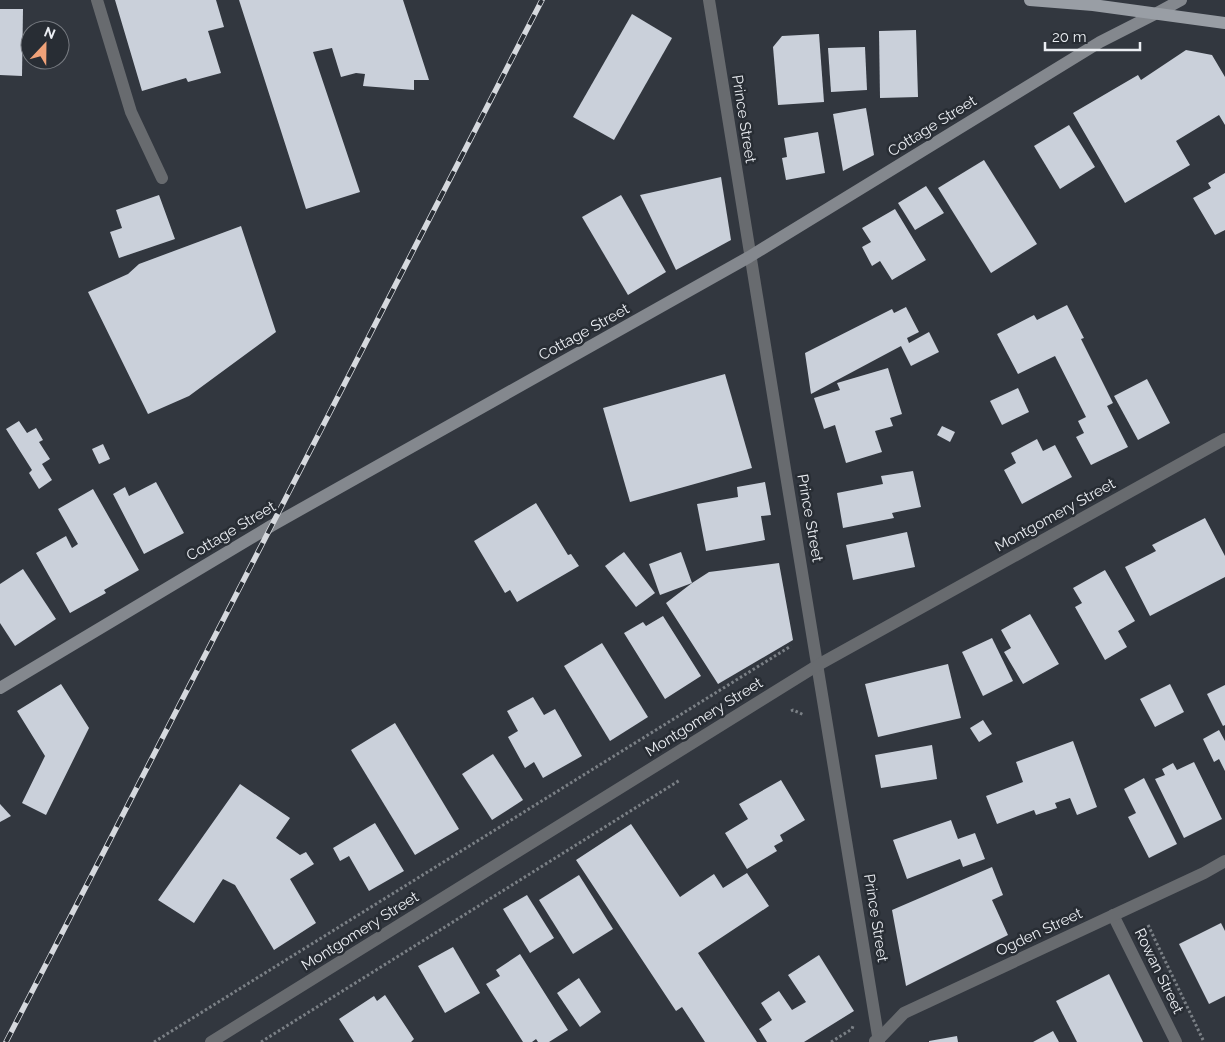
<svg xmlns="http://www.w3.org/2000/svg" width="1225" height="1042" font-family="Raleway,sans-serif">
<rect width="100%" height="100%" fill="#32373f"/>
<g fill="#cad0da">
<path d="M115 0H216L224 27 208 31 221 73 188 82 186 78 142 91Z"/>
<path d="M239 0H403L429 80H414V90L363 86 365 74 356 73 341 77 332 48 313 52 360 192 306 209Z"/>
<path d="M0 9H23L22 76 0 75Z"/>
<path d="M632 14 672 38 614 140 573 117Z"/>
<path d="M916 30 918 97 880 98 879 31Z"/>
<path d="M819 34 824 102 778 105 773 47 782 36Z"/>
<path d="M865 47 867 90 831 92 828 48Z"/>
<path d="M1186 50 1212 55 1225 77V125L1219 115 1176 141 1190 165 1125 203 1073 113 1138 75 1141 80Z"/>
<path d="M866 108 874 155 843 171 833 114Z"/>
<path d="M1069 125 1095 167 1060 189 1034 146Z"/>
<path d="M818 132 825 173 786 180 782 158 787 157 784 138Z"/>
<path d="M984 160 1037 244 991 273 938 188Z"/>
<path d="M1225 173V230L1215 235 1193 198 1211 188 1208 183Z"/>
<path d="M721 177 731 240 676 270 640 195Z"/>
<path d="M926 186 944 213 915 230 898 203Z"/>
<path d="M159 195 175 239 119 258 110 232 122 228 116 210Z"/>
<path d="M621 195 666 272 628 295 582 217Z"/>
<path d="M895 209 926 260 892 280 880 261 872 266 862 247 871 242 862 228Z"/>
<path d="M241 226 276 332 189 396 148 414 88 292 128 274 139 264Z"/>
<path d="M1067 305 1084 338 1081 339 1113 403 1107 406 1128 447 1091 465 1076 437 1084 433 1078 421 1086 417 1055 356 1018 374 997 334 1034 315 1037 320Z"/>
<path d="M906 307 919 332 907 338 909 343 929 332 939 352 911 366 901 346 811 394 805 353 892 309 894 313Z"/>
<path d="M888 368 902 414 890 418 893 426 875 431 882 452 846 463 835 425 824 429 814 398 840 390 837 383Z"/>
<path d="M725 374 752 468 630 502 603 408Z"/>
<path d="M1147 379 1170 423 1138 440 1114 396Z"/>
<path d="M1018 388 1029 412 1002 425 990 401Z"/>
<path d="M19 421 27 433 36 428 43 440 39 442 50 459 42 464 52 480 39 489 29 473 32 470 6 429Z"/>
<path d="M942 426 955 432 950 442 937 435Z"/>
<path d="M1037 439 1043 451 1055 445 1072 477 1022 504 1004 470 1016 463 1011 453Z"/>
<path d="M103 444 110 459 99 464 92 449Z"/>
<path d="M913 471 921 507 892 513 894 518 843 528 837 493 883 484 881 476Z"/>
<path d="M156 482 184 533 144 554 113 494 125 487 129 496Z"/>
<path d="M765 482 771 515 761 516 765 540 706 551 697 504 738 497 737 487Z"/>
<path d="M93 489 139 570 104 590 106 593 70 613 36 553 66 536 72 548 78 544 58 509Z"/>
<path d="M536 503 568 555 571 554 579 566 517 602 510 590 505 593 474 541Z"/>
<path d="M1205 518 1225 556V577L1150 616 1125 567 1156 551 1152 545Z"/>
<path d="M907 532 915 567 853 580 846 545Z"/>
<path d="M624 552 655 593 636 607 605 566Z"/>
<path d="M681 552 692 583 709 572 779 563 793 640 718 684 666 603 692 583 660 595 649 564Z"/>
<path d="M23 569 56 619 15 646 0 623V584Z"/>
<path d="M1105 570 1135 621 1118 631 1127 647 1105 660 1075 607 1082 603 1073 588Z"/>
<path d="M1030 614 1059 664 1023 684 1004 652 1011 648 1001 630Z"/>
<path d="M663 616 701 676 665 699 624 633 643 622 646 626Z"/>
<path d="M992 638 1013 681 983 696 962 652Z"/>
<path d="M602 643 648 717 610 741 564 666Z"/>
<path d="M948 664 961 718 878 737 865 684Z"/>
<path d="M61 684 89 728 46 815 22 803 45 756 17 711Z"/>
<path d="M1170 684 1184 712 1155 727 1140 699Z"/>
<path d="M1225 685V725L1223 726 1207 694Z"/>
<path d="M533 697 544 715 555 709 582 756 543 778 534 762 525 768 508 737 518 731 507 711Z"/>
<path d="M983 720 992 734 979 742 970 728Z"/>
<path d="M395 723 459 829 415 855 351 750Z"/>
<path d="M1219 730 1225 741V771L1219 759 1214 762 1203 739Z"/>
<path d="M1073 741 1097 807 1077 815 1070 798 1055 803 1057 808 1036 815 1034 810 997 824 986 796 1023 782 1016 762Z"/>
<path d="M932 745 937 779 881 788 875 755Z"/>
<path d="M493 754 523 800 492 820 462 774Z"/>
<path d="M1194 762 1222 819 1184 838 1155 779 1165 775 1162 769 1173 763 1177 770Z"/>
<path d="M1144 778 1177 844 1149 858 1128 817 1136 813 1124 789Z"/>
<path d="M781 780 805 820 780 835 783 841 774 846 777 851 747 869 725 833 748 819 739 804Z"/>
<path d="M240 784 290 818 276 838 300 855 306 852 314 864 290 879 316 923 274 950 235 885 223 879 194 923 158 900Z"/>
<path d="M0 804 11 816 0 822Z"/>
<path d="M951 820 958 839 975 833 985 859 963 867 960 859 907 879 893 840Z"/>
<path d="M375 823 404 871 369 891 349 856 340 861 333 848Z"/>
<path d="M631 824 680 897 714 874 723 888 747 873 769 906 698 953 757 1042H705L682 1007 676 1011 576 860Z"/>
<path d="M992 867 1003 895 992 900 1008 935 906 986 892 910Z"/>
<path d="M579 875 613 929 573 954 539 900Z"/>
<path d="M527 895 554 938 530 953 503 909Z"/>
<path d="M1221 923 1225 931V996L1209 1004 1179 944Z"/>
<path d="M453 947 480 993 445 1013 418 966Z"/>
<path d="M520 954 568 1030 549 1042H538L536 1039 532 1042H523L486 984 500 976 496 970Z"/>
<path d="M819 955 854 1011 804 1042H767L759 1029 772 1020 761 1003 779 991 792 1010 806 1002 788 975Z"/>
<path d="M1109 974 1143 1042H1077L1056 1001Z"/>
<path d="M579 978 601 1012 580 1027 557 993Z"/>
<path d="M385 995 414 1039 411 1042H354L339 1019 374 996 377 1001Z"/>
<path d="M1053 1031 1059 1042H1033Z"/>
<path d="M957 1036 958 1042H929V1041Z"/>
</g>
<g fill="none" stroke-linecap="round" stroke-linejoin="round">
<g stroke="#7b8086" stroke-width="3" stroke-dasharray="2.5 2.5" stroke-linecap="butt">
<path d="M791 711 793 710 804 715"/>
<path d="M1148 925 1204 1042"/>
<path d="M154 1042 791 646"/>
<path d="M261 1042 680 780"/>
<path d="M831 1042 852 1029 853 1026"/>
</g>
<path stroke="#686b6f" stroke-width="12" d="M97 0 131 112 162 178"/>
<g stroke="#686b6f" stroke-width="12">
<path d="M709 0C763 348 824 694 879 1042"/>
<path d="M1113 915 1176 1042"/>
<path d="M875 1041 879 1039 904 1013 1204 873 1225 861"/>
<path d="M211 1042 818 665 1225 439"/>
</g>
<path stroke="#84888e" stroke-width="12" d="M0 688 271 526 749 257 1100 42 1157 13 1181 0"/>
<path stroke="#999ea5" stroke-width="12" d="M1030 0 1093 5 1225 23"/>
<g stroke="#d6d9de" stroke-width="5.5">
<path id="rail" d="M6 1042 542 0"/>
</g>
<use href="#rail" stroke="#282d34" stroke-width="4" stroke-dasharray="11" stroke-linecap="butt"/>
</g>
<g text-anchor="middle" dominant-baseline="central" stroke-width="5" stroke-linejoin="round" paint-order="stroke">
<g font-size="15" fill="#ebeef3" stroke="#282d34">
<text transform="translate(744 119) rotate(81)">Prince Street</text>
<text transform="translate(932 126) rotate(-32)">Cottage Street</text>
<text transform="translate(584 332) rotate(-29)">Cottage Street</text>
<text transform="translate(1055 515) rotate(-29)">Montgomery Street</text>
<text transform="translate(810 518) rotate(80)">Prince Street</text>
<text transform="translate(231 531) rotate(-31)">Cottage Street</text>
<text transform="translate(704 717) rotate(-32)">Montgomery Street</text>
<text transform="translate(876 918) rotate(81)">Prince Street</text>
<text transform="translate(360 931) rotate(-32)">Montgomery Street</text>
<text transform="translate(1039 932) rotate(-25)">Ogden Street</text>
<text transform="translate(1159 971) rotate(64)">Rowan Street</text>
</g>
</g>
<g transform="translate(45 45) rotate(22)"><circle r="24" fill="#282d34" stroke="#767a80"/>
<path d="M0-4L9 19L0 12L-9 19Z" fill="#f0a279"/>
<text y="-8" font-size="14" font-weight="bold" text-anchor="middle" fill="#ebeef3">N</text>
</g>
<path d="M1045 42v8h95v-8" fill="none" stroke="#ebeef3" stroke-width="2.5"/>
<text x="1052" y="42" font-size="15" fill="#ebeef3" stroke="#282d34" stroke-width="4" paint-order="stroke">20 m</text>
</svg>
